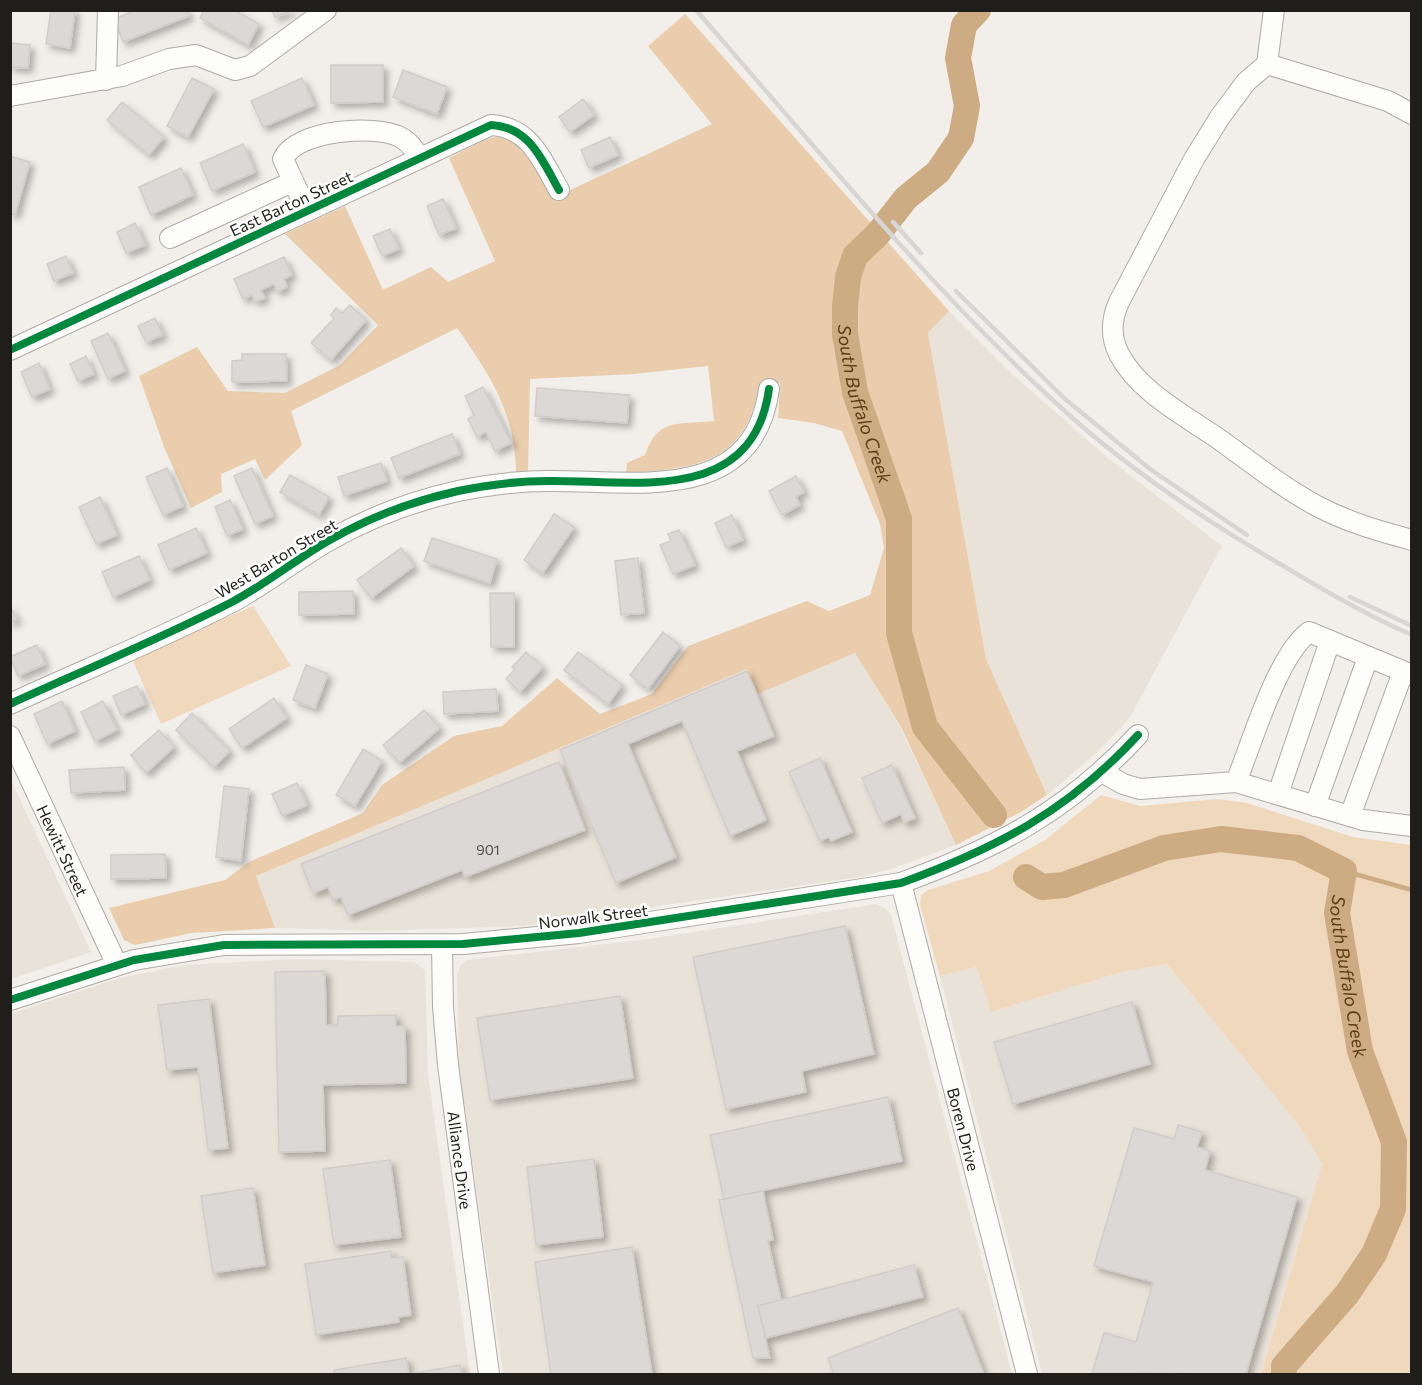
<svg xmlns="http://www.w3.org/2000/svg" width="1422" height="1385" font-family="Commissioner,sans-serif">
<defs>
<filter id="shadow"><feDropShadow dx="4.5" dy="4.5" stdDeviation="3" flood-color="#0004"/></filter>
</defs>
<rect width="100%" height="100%" fill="#f2efea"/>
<g fill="#e9e2d8">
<path d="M949 311 1012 374 1109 459 1222 546 1129 719 1100 750 1047 795 986 659 928 333Z"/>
<path d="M855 653 900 727 956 845 891 869 859 877 523 926 373 931 275 928 256 876 747 669 758 694Z"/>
<path d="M10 778 91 952 11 979H10Z"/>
<path d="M876 904 885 908 891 915 1012 1374H503L459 1071 457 974 461 965 468 960 648 939Z"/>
<path d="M294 959 414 962 425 970 428 1074 470 1374H11L10 1014 120 978 183 965Z"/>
<path d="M1167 964 1300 1127 1322 1164 1261 1374H1042L940 976 978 967 991 1012 1122 972Z"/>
</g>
<g fill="#f0d8bd">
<path d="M253 606 291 666 161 724 132 659Z"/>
<path d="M1101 795 1140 806 1218 799 1247 803 1353 837 1411 845V1374H1261L1322 1164 1300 1127 1167 964 1122 972 991 1012 977 967 940 976 920 905 921 895 928 890 989 871 1045 840Z"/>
</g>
<path fill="#e9cdac" d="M685 14 949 311 928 333 986 659 1047 795 1021 812 956 845 901 727 855 653 758 694 747 669 256 876 275 928 192 933 135 945 124 940 109 908 225 880 249 862 363 813 382 785 454 736 502 726 557 678 600 714 652 694 688 646 807 601 829 611 870 595 884 548 880 524 842 431 814 423 778 418 780 383 759 384C747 463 696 469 626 473L627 463 645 455C658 417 679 425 714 421L708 366 634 374 530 379 528 471 516 472C515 412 490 375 457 328L291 411 302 445 265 480 255 459 221 474 222 492 191 508 164 447 139 376 197 347 228 391 285 393 340 365 378 325 285 234 345 206 383 290 431 267 448 282 495 261 449 158C463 152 480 140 495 137 519 132 541 180 553 198L712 124 648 46Z"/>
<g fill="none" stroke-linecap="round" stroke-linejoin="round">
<path stroke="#cdab83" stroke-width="4.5" d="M1344 871 1412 890"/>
<g stroke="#cdab83" stroke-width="26">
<path id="s1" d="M978 10 964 25 958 58 967 106 961 138 938 172 906 198 877 235 855 256 848 277 845 307V334L855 392 899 519V633L925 727 994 815"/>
<path id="s2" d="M1026 877 1042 887 1064 885 1164 848 1221 839 1298 848 1344 871 1337 913 1360 1051 1394 1142 1393 1209 1374 1254 1347 1294 1284 1366V1374"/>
</g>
</g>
<g fill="#dbd8d5" stroke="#d0cdca" stroke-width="1.5" filter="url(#shadow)">
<path d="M51 10H75L70 48 46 44Z"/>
<path d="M136 10H187L189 16 123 42 114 19Z"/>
<path d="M204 10H234L259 24 248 45 200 18Z"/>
<path d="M272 10H294L275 17Z"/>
<path d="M10 43 30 45 28 68 10 67Z"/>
<path d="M331 65H383V102L331 103Z"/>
<path d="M403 70 447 87 437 114 393 97Z"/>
<path d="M192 78 214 89 188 137 167 126Z"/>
<path d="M302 78 314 105 263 127 251 101Z"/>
<path d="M583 99 594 115 570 132 559 117Z"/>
<path d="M122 102 164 137 149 155 107 120Z"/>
<path d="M610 137 618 155 589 168 581 150Z"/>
<path d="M243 144 255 172 212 191 200 163Z"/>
<path d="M10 156 30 162 15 215 10 214Z"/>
<path d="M181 168 193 195 151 215 139 187Z"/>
<path d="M443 199 456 228 439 235 427 206Z"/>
<path d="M135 223 145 245 126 253 117 232Z"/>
<path d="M390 229 399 249 382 256 373 236Z"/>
<path d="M66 256 73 273 54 281 47 264Z"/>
<path d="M284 257 292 275 284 279 287 287 277 292 274 284 261 290 265 298 255 302 252 295 243 299 234 279Z"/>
<path d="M350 305 366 320 331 360 311 343 334 318 331 315 336 308 342 313Z"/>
<path d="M155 318 163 335 146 342 138 326Z"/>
<path d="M108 333 125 371 108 379 91 341Z"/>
<path d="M242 354H286L287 381 232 382V361L242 360Z"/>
<path d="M86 356 94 374 78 381 70 364Z"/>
<path d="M39 363 50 389 32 397 21 372Z"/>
<path d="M483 387 511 443 495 451 486 432 477 437 468 419 474 415 465 396Z"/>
<path d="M537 388 629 395 627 423 535 416Z"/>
<path d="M452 434 460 454 399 478 391 458Z"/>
<path d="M381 463 387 481 344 496 338 477Z"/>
<path d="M167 468 183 506 163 515 146 477Z"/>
<path d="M252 468 273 516 255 524 234 476Z"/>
<path d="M290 475 329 497 319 515 280 492Z"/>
<path d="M796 476 804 492 796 497 800 505 782 515 769 491Z"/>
<path d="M100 497 117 535 96 544 79 507Z"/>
<path d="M230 500 243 529 227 536 215 507Z"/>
<path d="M554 514 574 527 543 573 524 560Z"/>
<path d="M732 515 743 540 726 547 715 523Z"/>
<path d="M196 528 207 553 169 570 158 545Z"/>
<path d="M679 530 695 565 673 574 660 545 671 541 668 534Z"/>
<path d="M432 538 497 559 490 583 424 561Z"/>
<path d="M401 548 414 566 371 598 357 580Z"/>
<path d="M139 556 150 580 113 597 102 572Z"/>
<path d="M638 558 644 613 621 615 615 561Z"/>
<path d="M353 591 354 614 299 615V592Z"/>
<path d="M490 593H514V647H491Z"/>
<path d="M10 606 17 619 10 623Z"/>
<path d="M663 632 680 646 648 689 630 675Z"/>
<path d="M37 645 45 664 18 676 10 657Z"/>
<path d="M526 652 543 667 520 692 506 679 515 669 512 667Z"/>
<path d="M578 652 622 685 608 704 564 670Z"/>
<path d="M306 665 328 674 315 708 293 700Z"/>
<path d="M747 671 774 736 737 751 766 820 730 836 682 721 628 744 676 857 616 883 560 750Z"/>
<path d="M137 686 145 704 121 715 113 696Z"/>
<path d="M496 689 498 711 444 714 443 692Z"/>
<path d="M274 698 287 718 242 748 229 729Z"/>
<path d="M62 701 75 731 47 744 34 714Z"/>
<path d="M103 701 117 730 95 741 81 712Z"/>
<path d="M424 710 440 728 399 763 383 745Z"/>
<path d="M192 713 230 751 214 767 176 730Z"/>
<path d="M159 730 174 747 146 773 131 755Z"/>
<path d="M363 749 382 761 355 806 336 795Z"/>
<path d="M820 758 852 832 831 841 829 837 820 841 789 772Z"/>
<path d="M559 762 585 830 465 877 462 870 348 915 341 897 333 900 328 887 313 893 301 864Z"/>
<path d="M892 765 915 818 904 823 901 814 882 823 862 778Z"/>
<path d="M124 767 125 790 71 793 69 770Z"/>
<path d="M297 783 307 805 282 816 272 794Z"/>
<path d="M224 786 249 789 241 861 216 857Z"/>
<path d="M165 854 166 878 111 879V855Z"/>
<path d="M845 926 874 1054 802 1071 806 1092 726 1109 693 957Z"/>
<path d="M325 971 326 1025H338V1016L396 1015V1026H405L406 1083 323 1085 325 1151 279 1152 275 972Z"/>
<path d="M620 996 633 1078 490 1100 477 1018Z"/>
<path d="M209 999 228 1148 208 1150 198 1067 167 1070 158 1005Z"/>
<path d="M1132 1002 1150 1064 1013 1104 994 1042Z"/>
<path d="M888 1097 902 1161 724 1199 710 1135Z"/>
<path d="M1178 1125 1202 1132 1197 1147 1210 1151 1205 1170 1297 1197 1246 1374 1092 1373 1104 1333 1136 1342 1153 1282 1094 1266 1134 1128 1174 1139Z"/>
<path d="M594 1159 603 1237 536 1245 527 1167Z"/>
<path d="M390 1160 401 1237 334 1245 323 1169Z"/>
<path d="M253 1188 265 1265 213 1273 201 1196Z"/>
<path d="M763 1191 773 1240 768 1241 781 1300 758 1306 770 1358H753L719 1200Z"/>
<path d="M632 1247 652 1374H551L535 1262Z"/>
<path d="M391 1251 392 1258 403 1257 411 1315 398 1317 399 1322 316 1335 305 1264Z"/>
<path d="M914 1265 923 1297 766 1338 758 1306Z"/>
<path d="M958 1308 984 1374H834L828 1358Z"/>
<path d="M406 1358 409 1374H335L334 1370Z"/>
<path d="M460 1365 462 1374H411Z"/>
</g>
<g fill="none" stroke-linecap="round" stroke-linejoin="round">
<g stroke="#adaaa7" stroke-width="22">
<g id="minor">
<path d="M1274 10 1267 64 1388 101 1412 114"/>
<path d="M1267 64 1246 82 1220 117 1194 159 1119 302C1111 320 1110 336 1119 354 1139 393 1188 417 1223 442 1253 464 1284 488 1317 506 1347 522 1379 531 1412 540"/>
<path d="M106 80 108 10"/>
<path d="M10 96 122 76 169 59 196 55 235 70 250 66 326 10"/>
<path d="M307 211 283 159C296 130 374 124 400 137 409 141 414 150 420 157"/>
<path d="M170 238 292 182"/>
<path d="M10 350 491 125C530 127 542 160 559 190"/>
<path d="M10 704C84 670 160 639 232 602 266 584 295 560 328 541 368 518 413 501 458 491 487 485 518 481 548 481 634 480 753 506 769 389"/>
<path id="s3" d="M10 736 117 965"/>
<path d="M1102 772 1123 784 1140 789 1236 782 1363 820 1412 826"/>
<path d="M1236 782C1252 743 1277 656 1309 632L1412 675"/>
<path d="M1278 794 1330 641"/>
<path d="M1315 806 1368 657"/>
<path d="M1350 816 1403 672"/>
<path id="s4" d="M901 883 1027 1374"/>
<path id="s5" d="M442 945 443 1007 448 1065 489 1374"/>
<path d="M10 1000 134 960 224 945 463 944 579 933 901 883C997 848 1068 811 1138 735"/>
</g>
</g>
<use href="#minor" stroke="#fdfdfc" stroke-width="20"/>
<g stroke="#d7d6d4" stroke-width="4.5">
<path d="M696 10C813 144 926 284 1057 404 1125 467 1201 518 1280 564 1323 590 1366 615 1412 635"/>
<path d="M893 222 921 253"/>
<path d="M956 291 1065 399 1150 469 1247 535"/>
<path d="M1350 597 1412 626"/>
</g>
<g stroke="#fff" stroke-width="11">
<g id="cycleway">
<path d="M10 350 491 125C530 127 542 160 559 190"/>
<path d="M10 704C84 670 160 639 232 602 266 584 295 560 328 541 368 518 413 501 458 491 487 485 518 481 548 481 634 480 753 506 769 389"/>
<path d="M10 1000 134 960 224 945 463 944 579 933 901 883C997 848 1068 811 1138 735"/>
</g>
</g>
<use href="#cycleway" stroke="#00873e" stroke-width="8"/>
</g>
<g text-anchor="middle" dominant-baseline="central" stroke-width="5" stroke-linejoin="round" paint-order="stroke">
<g font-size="14" fill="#504e4a">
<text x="488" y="849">901</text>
</g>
<g font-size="16" fill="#201e1b" stroke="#fff">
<text transform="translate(291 203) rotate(-25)">East Barton Street</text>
<text transform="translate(276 558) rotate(-31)">West Barton Street</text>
<text stroke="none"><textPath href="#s3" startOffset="126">Hewitt Street</textPath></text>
<text transform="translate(593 916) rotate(-7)">Norwalk Street</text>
<text stroke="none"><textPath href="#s4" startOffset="254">Boren Drive</textPath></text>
<text stroke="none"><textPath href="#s5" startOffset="216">Alliance Drive</textPath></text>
</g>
<g font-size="18" font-style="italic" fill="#5d3c11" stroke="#fff">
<text stroke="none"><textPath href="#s1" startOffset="447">South Buffalo Creek</textPath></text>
<text stroke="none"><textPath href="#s2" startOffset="441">South Buffalo Creek</textPath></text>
</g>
</g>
<rect width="1422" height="1385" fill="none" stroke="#201e1b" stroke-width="24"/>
</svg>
